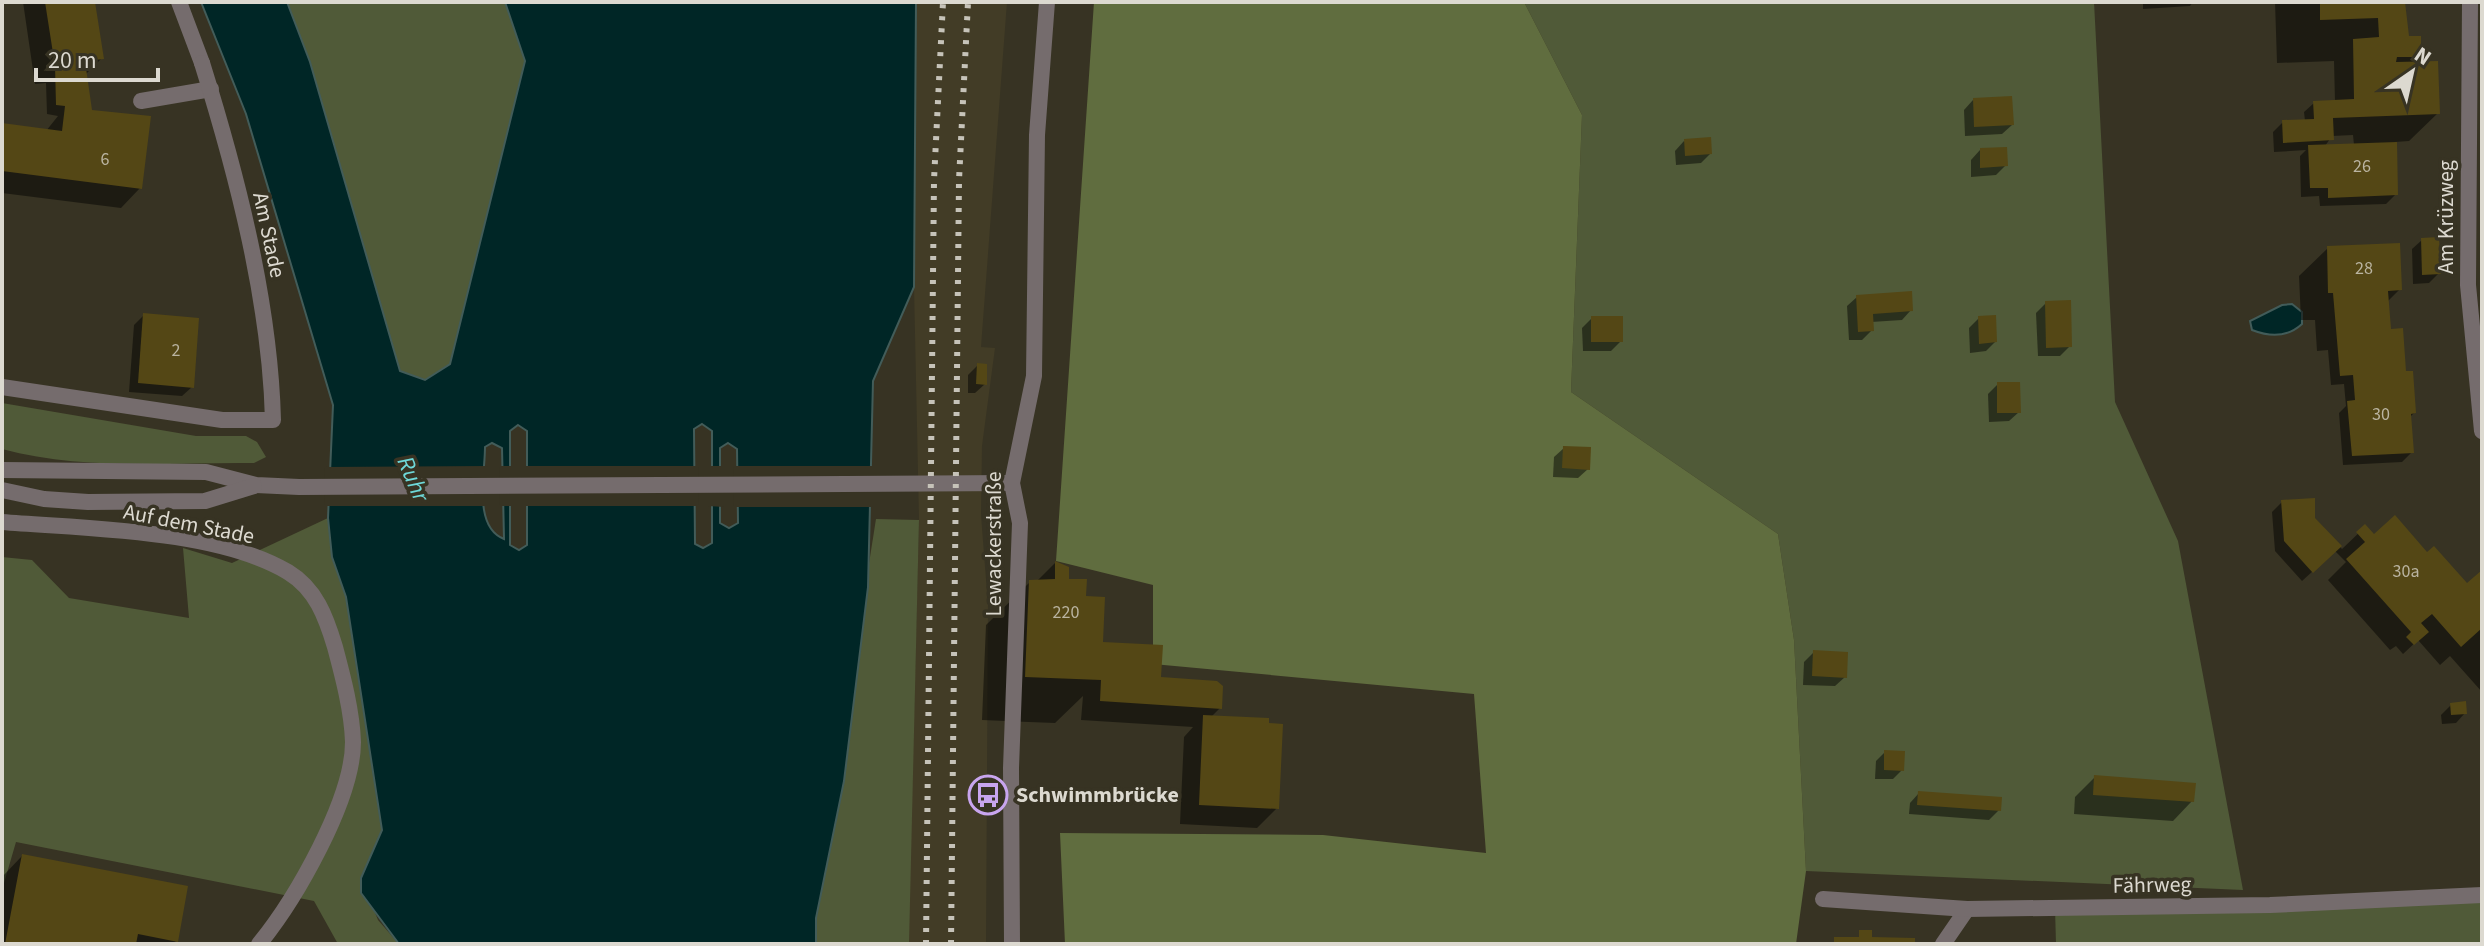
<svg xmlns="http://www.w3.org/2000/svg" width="2484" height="946" font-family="'Source Sans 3',sans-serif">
<rect width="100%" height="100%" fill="#373323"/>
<path fill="#423c26" d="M916 2H1007L981 347 995 348 982 446 981 515 988 605 986 944H908L919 520 914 287Z"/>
<g fill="#505a38">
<path d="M287 2H505L525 61 450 364 425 380 400 371 310 62Z"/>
<path d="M1524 2H2094L2115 402 2178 541 2243 890 1806 871 1794 640 1778 534 1571 392 1582 115Z"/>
<path d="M2 403 196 436H246L257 442 266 457 254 463C172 462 82 471 2 449Z"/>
<path d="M328 518 332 557 346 597 382 830 361 878 378 920 399 944H338L314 901 16 842 2 890V557L32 560 69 598 189 618 183 548 232 563Z"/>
<path d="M876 519 919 520 909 944H816L814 912Z"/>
<path d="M2482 895V944H2056L2055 908Z"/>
</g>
<path fill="#606d3f" d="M1094 2H1524L1582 115 1571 392 1778 534 1794 640 1806 871 1796 944H1065L1060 833 1323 835 1486 853 1474 694 1153 664V585L1056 561Z"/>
<g fill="#002626" stroke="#425c59" stroke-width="2" fill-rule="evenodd">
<path d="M201 2H287L310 62 400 371 425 380 450 364 525 61 505 2H916L914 287 873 381 868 587 844 781 816 918V944H399L361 893V878L382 830 346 597 332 557 328 518 333 405 246 114ZM702 424 712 431V543L703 548 695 544 694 429ZM518 425 527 431V545L519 550 510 545V431ZM492 443 502 448 504 539C473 527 485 475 485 447ZM728 443 737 449 738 523 729 528 720 523V448Z"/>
<path d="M2292 304 2302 312V324C2288 337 2270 337 2252 330L2250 321 2282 305Z"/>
</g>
<g fill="#373323">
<path d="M489 466V506H324L325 467Z"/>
<path d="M499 466H514V506H500Z"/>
<path d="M523 466H698L699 506H523Z"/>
<path d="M708 466H724V507L708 506Z"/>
<path d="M733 466H874V507H734Z"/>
</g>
<g fill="#0007" fill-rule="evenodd">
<path d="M23 2H93L102 58 85 75 90 111 140 188 121 208 2 193V125L46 131 58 116 47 114 46 83 35 84Z"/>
<path d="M2143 2H2193L2190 6 2143 9Z"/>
<path d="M2275 2H2403L2407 39 2419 56 2411 64 2438 113 2409 141 2395 142 2396 194 2386 204 2320 206 2319 196 2301 197 2300 156 2306 150 2274 152 2273 132 2283 122 2305 121 2304 112 2314 103 2335 102 2334 61 2277 63ZM2353 135 2354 145 2325 146 2332 136Z"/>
<path d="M1973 100 2012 125 2002 134 1965 136 1964 110Z"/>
<path d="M1684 141 1710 154 1701 163 1676 165 1675 151Z"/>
<path d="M1980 150 2005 166 1996 175 1971 177V160Z"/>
<path d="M2422 240 2439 273 2429 283 2413 284 2412 249Z"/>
<path d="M2328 248 2400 289 2387 302 2389 331 2414 413 2409 418 2412 452 2402 462 2343 465 2339 413 2346 406 2344 384 2331 385 2328 350 2317 351 2315 320H2301L2299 276Z"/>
<path d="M1857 297 1911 310 1902 320 1871 322 1872 330 1862 340H1849L1847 306Z"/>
<path d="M2046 303 2070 346 2060 356H2038L2036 313Z"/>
<path d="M144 315 192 387 182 396 129 392 134 325Z"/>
<path d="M1592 318 1621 341 1611 351H1583L1582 328Z"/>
<path d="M1979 318 1995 342 1986 351 1970 353 1969 328Z"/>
<path d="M978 365 985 384 975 393H968V375Z"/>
<path d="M1998 384 2019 412 2009 421 1989 422 1988 394Z"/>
<path d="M1564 448 1588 469 1578 478 1553 477 1554 457Z"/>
<path d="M2282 502 2314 518 2342 549 2365 527 2373 536 2427 555 2467 586 2482 572V692L2450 656 2440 665 2418 640 2403 654 2396 646 2390 650 2328 580 2346 562 2335 551 2302 581 2275 551 2272 512Z"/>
<path d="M1055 563 1084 598 1101 648 1220 708 1211 717 1267 725 1277 808 1257 828 1180 824 1184 737 1193 727 1081 720 1083 696 1055 723 982 720 986 625 1030 582 1037 581Z"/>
<path d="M1814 652 1845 677 1835 686 1803 685 1804 662Z"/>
<path d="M2451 705 2465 713 2456 723 2442 724 2441 715Z"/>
<path d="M1885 752 1902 770 1893 779H1875L1876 761Z"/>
<path d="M2095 777 2192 801 2173 821 2074 814 2075 797Z"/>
<path d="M1919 793 1999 810 1989 820 1909 814 1910 803Z"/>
<path d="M22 856 176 941 173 944H2V877Z"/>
</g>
<g fill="#544715">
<path d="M45 2H95L104 59 85 61 92 110 151 116 142 189 2 171V123L62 131 65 106 56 105 55 66Z"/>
<path d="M2320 2H2405L2409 36H2421V57H2397L2396 62 2438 61 2440 114 2333 118 2334 140 2283 143 2282 120 2314 119 2313 101 2354 99 2353 39 2379 37 2378 18 2320 20Z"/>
<path d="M2012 96 2014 125 1974 127 1973 98Z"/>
<path d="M1711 137 1712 154 1685 156 1684 139Z"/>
<path d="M2397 142 2398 195 2328 198V188H2310L2308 145Z"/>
<path d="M2007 147 2008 166 1980 168V148Z"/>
<path d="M2439 237 2441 274 2422 275 2421 238Z"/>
<path d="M2400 243 2402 290 2388 291 2391 329 2403 328 2406 371H2413L2416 413 2411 414 2414 453 2352 456 2347 401 2355 400 2353 375 2340 376 2333 293H2328L2327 246Z"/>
<path d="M1912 291 1913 311 1873 314 1874 331 1858 332 1856 295Z"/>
<path d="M2071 300 2072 347 2046 348 2045 301Z"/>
<path d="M143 313 199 318 194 388 138 383Z"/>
<path d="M1996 315 1997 342 1979 344 1978 316Z"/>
<rect x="1591" y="316" width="32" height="26"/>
<path d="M977 363 987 364V385L976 384Z"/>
<path d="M1997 382H2020L2021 413H1997Z"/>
<path d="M1563 446 1591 447 1590 470 1562 468Z"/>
<path d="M2315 498V518L2342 546 2313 573 2284 541 2281 500Z"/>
<path d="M2395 515 2427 552 2434 546 2467 583 2482 570V628L2461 647 2432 614 2421 623 2429 632 2414 645 2406 637 2411 632 2346 559 2365 542 2356 532 2365 524 2374 534Z"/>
<path d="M1055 561 1069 567V579H1087L1086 596 1105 597 1103 642 1163 645 1161 677 1217 681 1223 686 1222 709 1100 701 1101 680 1025 677 1029 580 1055 579Z"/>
<path d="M1813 650 1848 652 1847 678 1812 676Z"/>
<path d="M2466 701 2467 714 2451 715 2450 703Z"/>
<path d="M1203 715 1269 718V723L1283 724 1279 809 1199 805Z"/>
<path d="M1884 750 1905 751 1904 771 1884 770Z"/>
<path d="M2094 775 2196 783 2194 802 2093 795Z"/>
<path d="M1918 791 2002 797 2001 811 1917 805Z"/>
<path d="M22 854 188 886 178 942 138 934 136 944H5Z"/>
<path d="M1859 930H1872V937L1915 938V944H1834V937H1859Z"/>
</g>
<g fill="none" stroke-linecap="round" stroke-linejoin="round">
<g stroke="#756c6d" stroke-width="16">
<path d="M179 2 202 63"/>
<path d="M141 101 211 89"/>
<path d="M1943 944 1967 909"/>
</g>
<g stroke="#756c6d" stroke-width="16">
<path d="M2470 2 2468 285 2482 431"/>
<path d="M2 387 222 420H273C270 302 237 175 202 63"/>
<path d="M2 470 206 472 256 485 299 487 1012 483"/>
<path d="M2 490 44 499 88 502 205 501 254 486"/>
<path d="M2 522C86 529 215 529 288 572 316 589 326 617 335 647 343 677 352 711 353 742 353 800 295 900 259 944"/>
<path d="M1823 899 1967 909 2270 905 2482 895"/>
<path d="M1012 944 1011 768 1020 523 1012 483 1034 376 1037 135 1047 2"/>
</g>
<g stroke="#c6c3b9" stroke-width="6" stroke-dasharray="4 8" stroke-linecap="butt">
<path d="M926 944 934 180 943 2"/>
<path d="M951 944 959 180 968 2"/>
</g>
</g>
<defs>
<g id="bus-ring" transform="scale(2)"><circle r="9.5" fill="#373323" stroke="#c8a5ee" stroke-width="1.5"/><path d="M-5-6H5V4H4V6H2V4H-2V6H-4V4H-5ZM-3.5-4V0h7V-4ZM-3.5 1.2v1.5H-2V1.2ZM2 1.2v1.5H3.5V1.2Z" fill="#c8a5ee"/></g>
</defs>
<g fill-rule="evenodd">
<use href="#bus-ring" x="988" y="795"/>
</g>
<g text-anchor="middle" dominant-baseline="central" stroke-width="7" stroke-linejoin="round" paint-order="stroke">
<g font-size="18" fill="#bab4a1">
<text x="105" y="159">6</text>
<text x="2362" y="166">26</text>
<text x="2364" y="268">28</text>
<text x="176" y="350">2</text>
<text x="2381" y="414">30</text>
<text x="2406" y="571">30a</text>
<text x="1066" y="612">220</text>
</g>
<g font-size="22" fill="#dcd9d0" stroke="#373323">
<text transform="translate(2446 217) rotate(-90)">Am Krüzweg</text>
<text transform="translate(269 235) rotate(78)">Am Stade</text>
<text transform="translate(189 524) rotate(11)">Auf dem Stade</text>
<text transform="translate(994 544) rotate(-90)">Lewackerstraße</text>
<text transform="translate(2152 885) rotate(-1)">Fährweg</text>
</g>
<g font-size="22" font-weight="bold" fill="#dcd9d0" stroke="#373323" text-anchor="start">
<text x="1016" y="795">Schwimmbrücke</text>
</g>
<g font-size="24" font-style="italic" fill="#6ed9d9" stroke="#373323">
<text transform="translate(413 479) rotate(67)">Ruhr</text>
</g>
</g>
<rect width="2484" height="946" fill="none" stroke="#dcd9d0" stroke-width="8"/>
<g transform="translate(2412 72) rotate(34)" stroke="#373323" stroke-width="6" paint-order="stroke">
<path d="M0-6L14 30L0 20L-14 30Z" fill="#dcd9d0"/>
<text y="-12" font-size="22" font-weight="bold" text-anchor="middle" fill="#dcd9d0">N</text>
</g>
<path d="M36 68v12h122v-12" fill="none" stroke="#dcd9d0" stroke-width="4"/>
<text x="48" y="68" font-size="24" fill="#dcd9d0" stroke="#373323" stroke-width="6" paint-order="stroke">20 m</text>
</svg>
